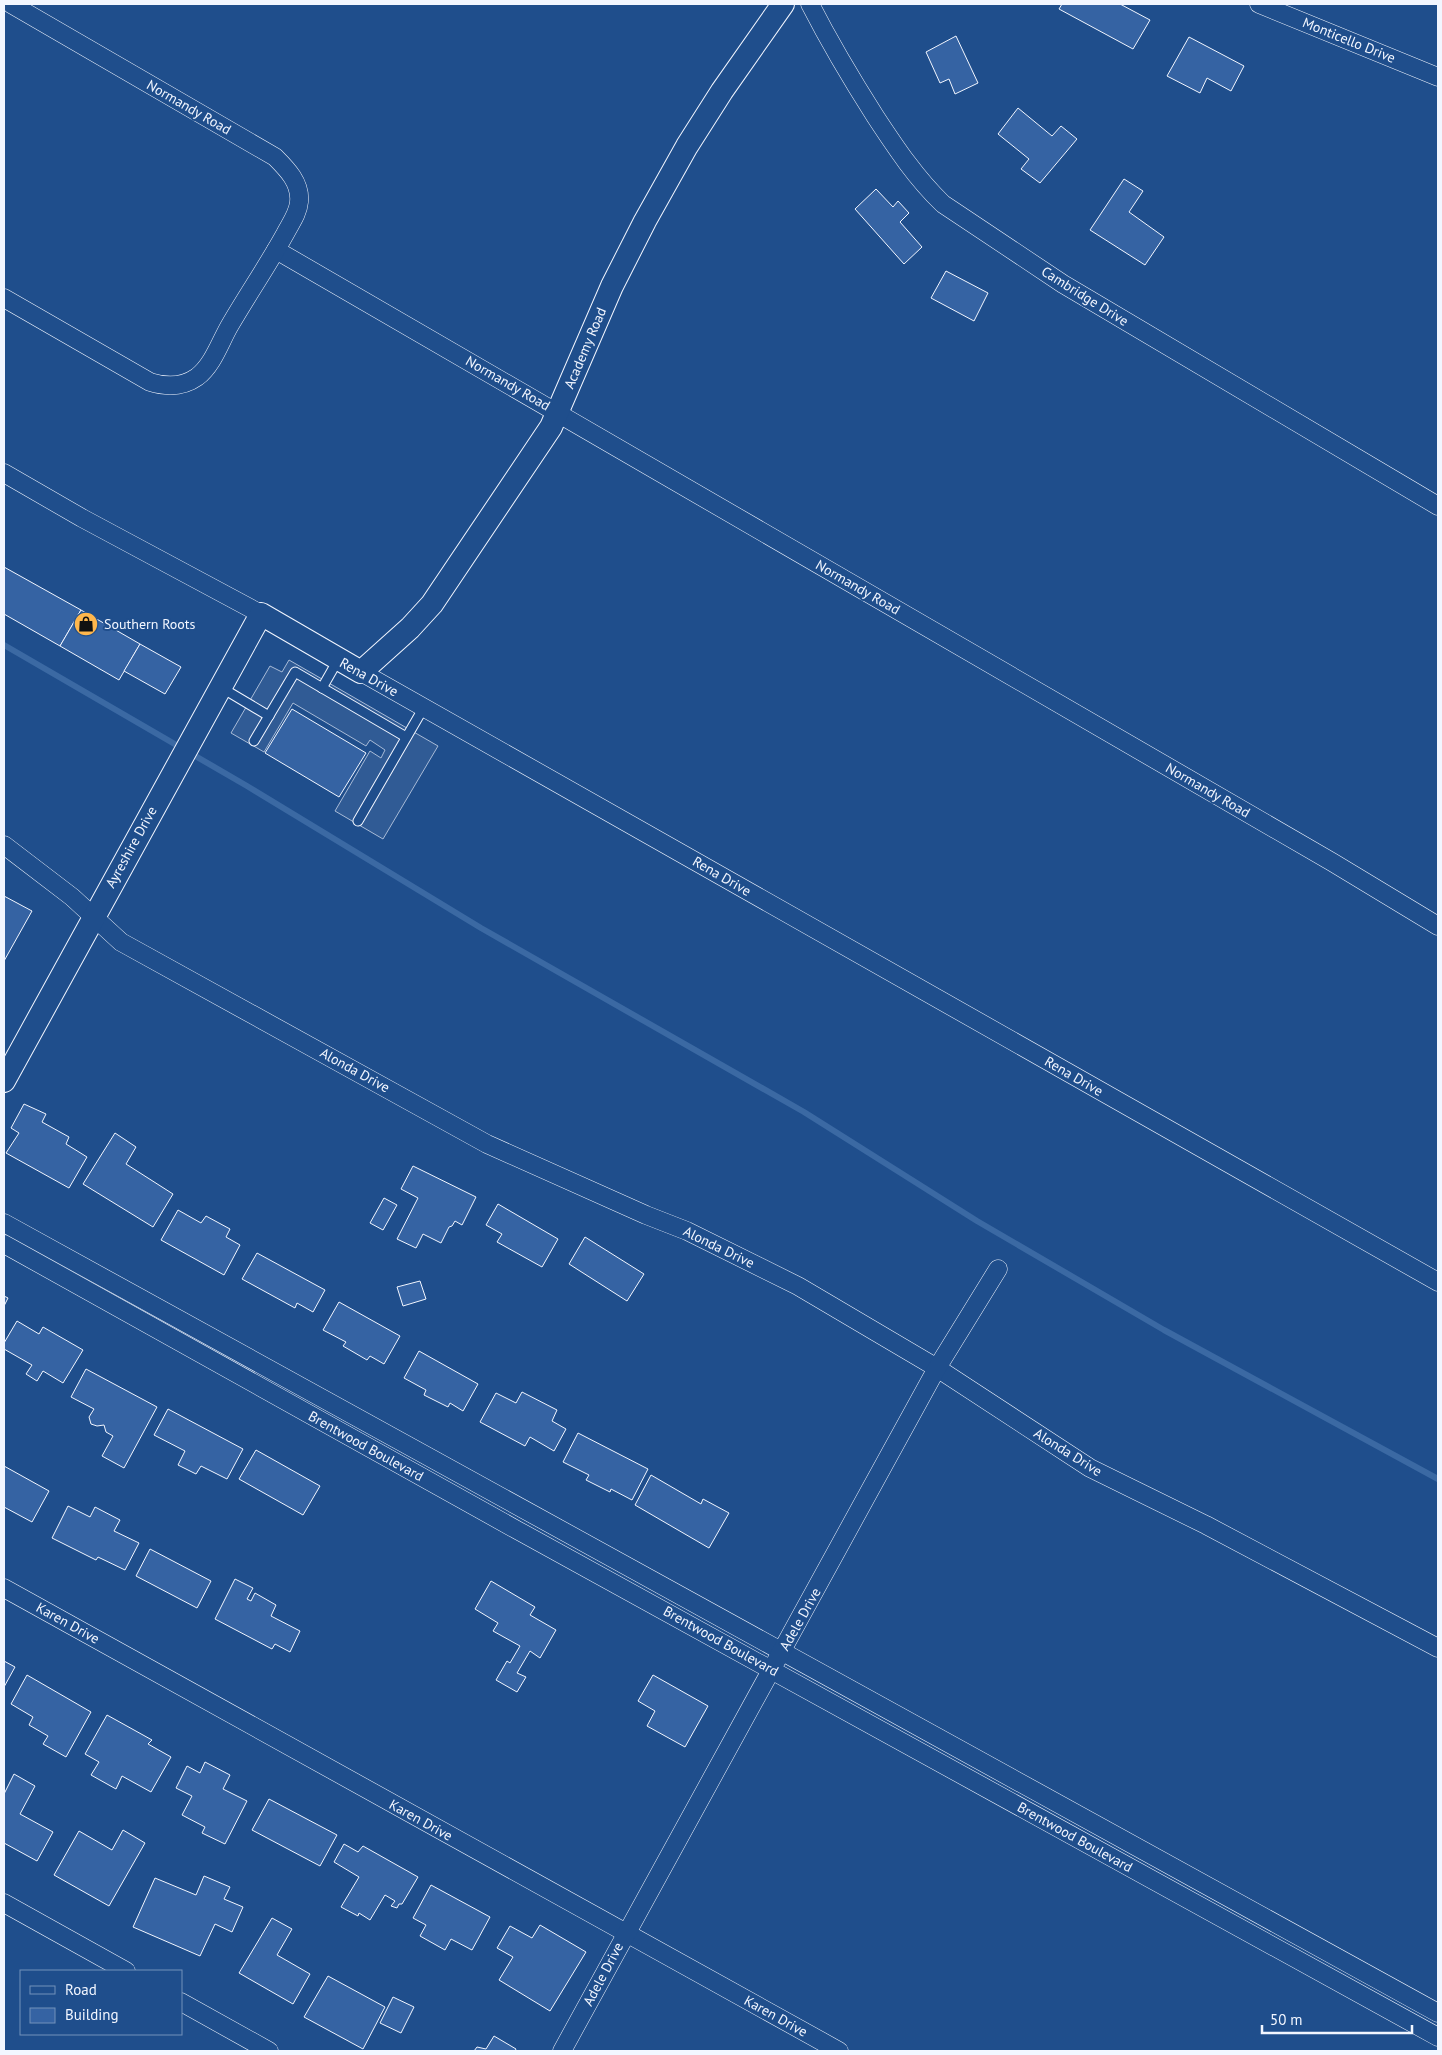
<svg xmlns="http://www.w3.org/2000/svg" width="1442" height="2055" font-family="'PT Sans',sans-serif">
<rect width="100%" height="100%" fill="#1f4e8c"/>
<path fill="#305b95" stroke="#a8bbd7" d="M289 660 438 746 383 839 335 811 370 751 381 758 385 750 370 740 366 746 293 703 264 752 231 733 270 666 282 672Z"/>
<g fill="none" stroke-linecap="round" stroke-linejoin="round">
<path stroke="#3b69a3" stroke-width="6" d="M4 645 247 786 481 928 804 1112 977 1221 1164 1330 1438 1479"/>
</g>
<g fill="#3563a3" stroke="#f2f6ff">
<path d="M1062 4H1120L1150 20 1133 49 1059 9Z"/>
<path d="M956 36 978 83 955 94 949 79 940 83 926 52Z"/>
<path d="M1189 37 1244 66 1231 91 1207 78 1200 93 1167 76Z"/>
<path d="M1018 108 1052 136 1061 126 1077 139 1040 183 1021 169 1029 159 998 134Z"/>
<path d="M1124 179 1143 191 1129 212 1164 237 1145 265 1090 230Z"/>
<path d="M876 189 893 207 898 201 909 213 900 222 922 247 904 264 855 209Z"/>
<path d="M946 271 988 293 974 321 931 298Z"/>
<path d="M4 567 81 610 60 646 4 614Z"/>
<path d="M81 610 140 644 119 680 60 646Z"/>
<path d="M140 644 181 667 165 694 124 671Z"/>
<path d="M292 709 366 753 339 797 265 753Z"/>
<path d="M4 896 32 911 4 961Z"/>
<path d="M24 1104 46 1114 42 1122 69 1137 66 1144 87 1157 69 1188 6 1153 19 1133 11 1128Z"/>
<path d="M115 1133 136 1147 126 1164 173 1194 153 1227 83 1184Z"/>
<path d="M413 1166 476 1197 462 1225 455 1221 452 1226 449 1227 441 1243 423 1234 416 1248 397 1239 418 1198 401 1189Z"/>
<path d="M384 1198 397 1205 383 1230 370 1223Z"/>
<path d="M498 1204 558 1239 542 1267 497 1242 502 1234 486 1225Z"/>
<path d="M178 1210 201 1223 206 1216 230 1229 226 1237 240 1245 224 1275 161 1240Z"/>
<path d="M585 1237 644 1274 627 1301 569 1264Z"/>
<path d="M257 1253 325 1290 313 1312 297 1303 295 1308 242 1279Z"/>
<path d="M420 1281 426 1299 403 1306 397 1287Z"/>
<path d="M4 1296 8 1298 4 1306Z"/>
<path d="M339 1302 400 1336 384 1364 370 1356 367 1360 343 1346 346 1342 323 1330Z"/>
<path d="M17 1321 39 1334 43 1327 83 1350 63 1383 43 1371 37 1381 26 1374 32 1365 4 1349V1343Z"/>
<path d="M419 1351 478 1384 463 1411 450 1403 448 1407 424 1395 426 1390 404 1378Z"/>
<path d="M86 1369 157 1407 124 1468 102 1456 113 1436 106 1432 104 1425 97 1426 91 1424 89 1417 94 1409 71 1397Z"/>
<path d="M522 1392 557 1410 552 1421 566 1429 554 1451 530 1437 525 1446 480 1422 496 1393 516 1403Z"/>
<path d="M168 1409 243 1449 227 1479 201 1466 196 1474 178 1465 185 1451 154 1435Z"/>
<path d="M578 1433 648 1469 632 1500 611 1489 610 1492 586 1480 589 1475 563 1462Z"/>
<path d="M256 1450 320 1486 303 1515 239 1479Z"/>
<path d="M4 1466 49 1491 32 1522 4 1507Z"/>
<path d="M651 1475 701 1504 703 1499 729 1513 709 1548 635 1505Z"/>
<path d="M68 1506 90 1517 95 1507 120 1520 114 1531 139 1543 125 1570 98 1557 96 1560 52 1538Z"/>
<path d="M150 1549 211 1581 197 1608 136 1576Z"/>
<path d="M235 1579 253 1588 247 1599 251 1601 255 1593 276 1605 271 1616 300 1631 290 1652 275 1644 272 1649 215 1619Z"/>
<path d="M491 1581 535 1607 530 1615 556 1630 540 1658 530 1651 517 1673 526 1677 517 1692 496 1680 507 1661 510 1663 520 1646 493 1631 498 1623 475 1609Z"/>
<path d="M4 1661 15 1667 4 1687Z"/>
<path d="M27 1675 91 1712 66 1757 43 1744 48 1736 29 1725 33 1717 11 1704Z"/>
<path d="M653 1675 708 1706 685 1747 647 1726 655 1711 638 1701Z"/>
<path d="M107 1715 152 1740 148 1744 171 1757 151 1792 122 1776 116 1789 91 1775 99 1762 85 1754Z"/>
<path d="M205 1762 230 1775 223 1789 247 1801 225 1844 202 1833 205 1827 182 1815 192 1796 176 1788 187 1766 200 1773Z"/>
<path d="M14 1774 35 1786 20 1814 53 1832 37 1861 4 1843V1794Z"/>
<path d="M269 1799 337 1835 320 1866 252 1830Z"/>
<path d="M123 1830 145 1843 109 1906 54 1875 79 1831 112 1850Z"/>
<path d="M344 1844 358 1852 363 1846 418 1877 402 1904H399L397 1908 391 1906 395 1901 385 1895 370 1920 359 1913 358 1916 341 1907 359 1877 334 1862Z"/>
<path d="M204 1876 230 1887 224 1899 243 1907 232 1932 215 1924 200 1956 133 1927 155 1878 196 1895Z"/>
<path d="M431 1885 490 1917 472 1950 451 1939 445 1950 420 1936 426 1925 413 1918Z"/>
<path d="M272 1918 292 1929 277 1955 310 1974 293 2004 239 1973Z"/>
<path d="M540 1925 586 1952 550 2011 499 1980 513 1957 497 1948 510 1926 532 1938Z"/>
<path d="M328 1976 385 2007 363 2049 304 2017Z"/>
<path d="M393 1997 414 2007 401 2033 380 2023Z"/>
<path d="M494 2036 516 2049 515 2051H474L477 2047 486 2049Z"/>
</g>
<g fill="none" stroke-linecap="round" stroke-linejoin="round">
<g stroke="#f2f6ff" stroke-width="11">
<g id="service">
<path d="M222 688 269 716"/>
<path d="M322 688 338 660"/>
<path d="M254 741 295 672 406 737"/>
<path d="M358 821 424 707"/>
</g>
</g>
<g stroke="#f2f6ff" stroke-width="19">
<g id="minor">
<path d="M810 4C830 43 852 80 875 116 896 148 916 178 943 204L1063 284 1438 506"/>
<path d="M1259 4 1438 77"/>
<path d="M276 250 1332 862 1438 926"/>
<path d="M4 298 150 382C166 387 183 387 197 377 213 365 220 342 230 325 248 294 268 265 285 234 290 224 298 214 299 202 301 183 287 169 275 157L11 4"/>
<path d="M4 473 82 518 261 614"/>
<path d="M361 672 1438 1282"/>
<path d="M4 845 72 897 121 942 487 1144 646 1215 687 1231 798 1286 937 1368 1090 1468 1206 1525 1438 1648"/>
<path d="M4 1223 1438 2013"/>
<path d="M4 1244 517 1530 1438 2037"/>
<path d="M4 1588 839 2051"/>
<path d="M4 1903 126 1971"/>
<path d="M181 2002 269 2051"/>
<path d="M562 2051 937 1368 998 1269"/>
</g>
</g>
<g stroke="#f2f6ff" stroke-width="24">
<path id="tertiary" d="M4 1081 261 614 361 672 410 628 432 604 551 427 612 286 645 221 687 146 722 91 783 4"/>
</g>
<use href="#service" stroke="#1f4e8c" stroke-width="9"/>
<use href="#minor" stroke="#1f4e8c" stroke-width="18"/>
<use href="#tertiary" stroke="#1f4e8c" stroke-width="22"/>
</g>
<defs>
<g id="shop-disc" transform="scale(1.25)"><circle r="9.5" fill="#ffb74d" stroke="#1f4e8c"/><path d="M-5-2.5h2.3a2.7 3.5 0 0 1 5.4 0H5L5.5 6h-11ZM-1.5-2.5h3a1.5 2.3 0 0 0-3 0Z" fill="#111"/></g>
</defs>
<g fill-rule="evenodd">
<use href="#shop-disc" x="86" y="624"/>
</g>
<g text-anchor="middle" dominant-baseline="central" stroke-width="4" stroke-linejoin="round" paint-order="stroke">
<g font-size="14" fill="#f2f6ff" stroke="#1f4e8c">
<text transform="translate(1349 40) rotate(22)">Monticello Drive</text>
<text transform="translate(189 107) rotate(30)">Normandy Road</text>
<text transform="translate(1085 296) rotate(32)">Cambridge Drive</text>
<text transform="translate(585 348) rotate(-67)">Academy Road</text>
<text transform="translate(508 383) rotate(30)">Normandy Road</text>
<text transform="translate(858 587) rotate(30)">Normandy Road</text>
<text transform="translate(369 677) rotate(29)">Rena Drive</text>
<text transform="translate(1208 790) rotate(30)">Normandy Road</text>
<text transform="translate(131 847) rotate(-61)">Ayreshire Drive</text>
<text transform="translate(722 876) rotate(30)">Rena Drive</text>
<text transform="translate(355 1070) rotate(29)">Alonda Drive</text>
<text transform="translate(1074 1076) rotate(30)">Rena Drive</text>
<text transform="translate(719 1247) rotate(26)">Alonda Drive</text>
<text transform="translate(366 1446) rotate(29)">Brentwood Boulevard</text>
<text transform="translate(1068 1452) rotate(32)">Alonda Drive</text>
<text transform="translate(800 1619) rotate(-61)">Adele Drive</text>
<text transform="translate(68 1623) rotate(29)">Karen Drive</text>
<text transform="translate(721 1641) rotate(29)">Brentwood Boulevard</text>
<text transform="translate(421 1820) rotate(29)">Karen Drive</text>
<text transform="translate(1075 1837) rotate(29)">Brentwood Boulevard</text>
<text transform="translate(603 1974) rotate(-62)">Adele Drive</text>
<text transform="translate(776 2016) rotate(29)">Karen Drive</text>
</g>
<g font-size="14" fill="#f2f6ff" stroke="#1f4e8c" text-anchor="start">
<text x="104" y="624">Southern Roots</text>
</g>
</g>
<rect width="1442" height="2055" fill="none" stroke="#f2f6ff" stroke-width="10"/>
<rect x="20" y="1970" width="162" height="65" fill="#1f4e8c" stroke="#7391ba"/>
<rect x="30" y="1986" width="25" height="8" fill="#1f4e8c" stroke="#7391ba"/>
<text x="65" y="1995" font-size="15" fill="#f2f6ff">Road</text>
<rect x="30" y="2008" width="25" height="15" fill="#3563a3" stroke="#7391ba"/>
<text x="65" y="2020" font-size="15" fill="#f2f6ff">Building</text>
<path d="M1262 2025v8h150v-8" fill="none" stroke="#f2f6ff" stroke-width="2.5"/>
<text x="1270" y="2025" font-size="15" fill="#f2f6ff" stroke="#1f4e8c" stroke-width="4" paint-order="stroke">50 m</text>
</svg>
